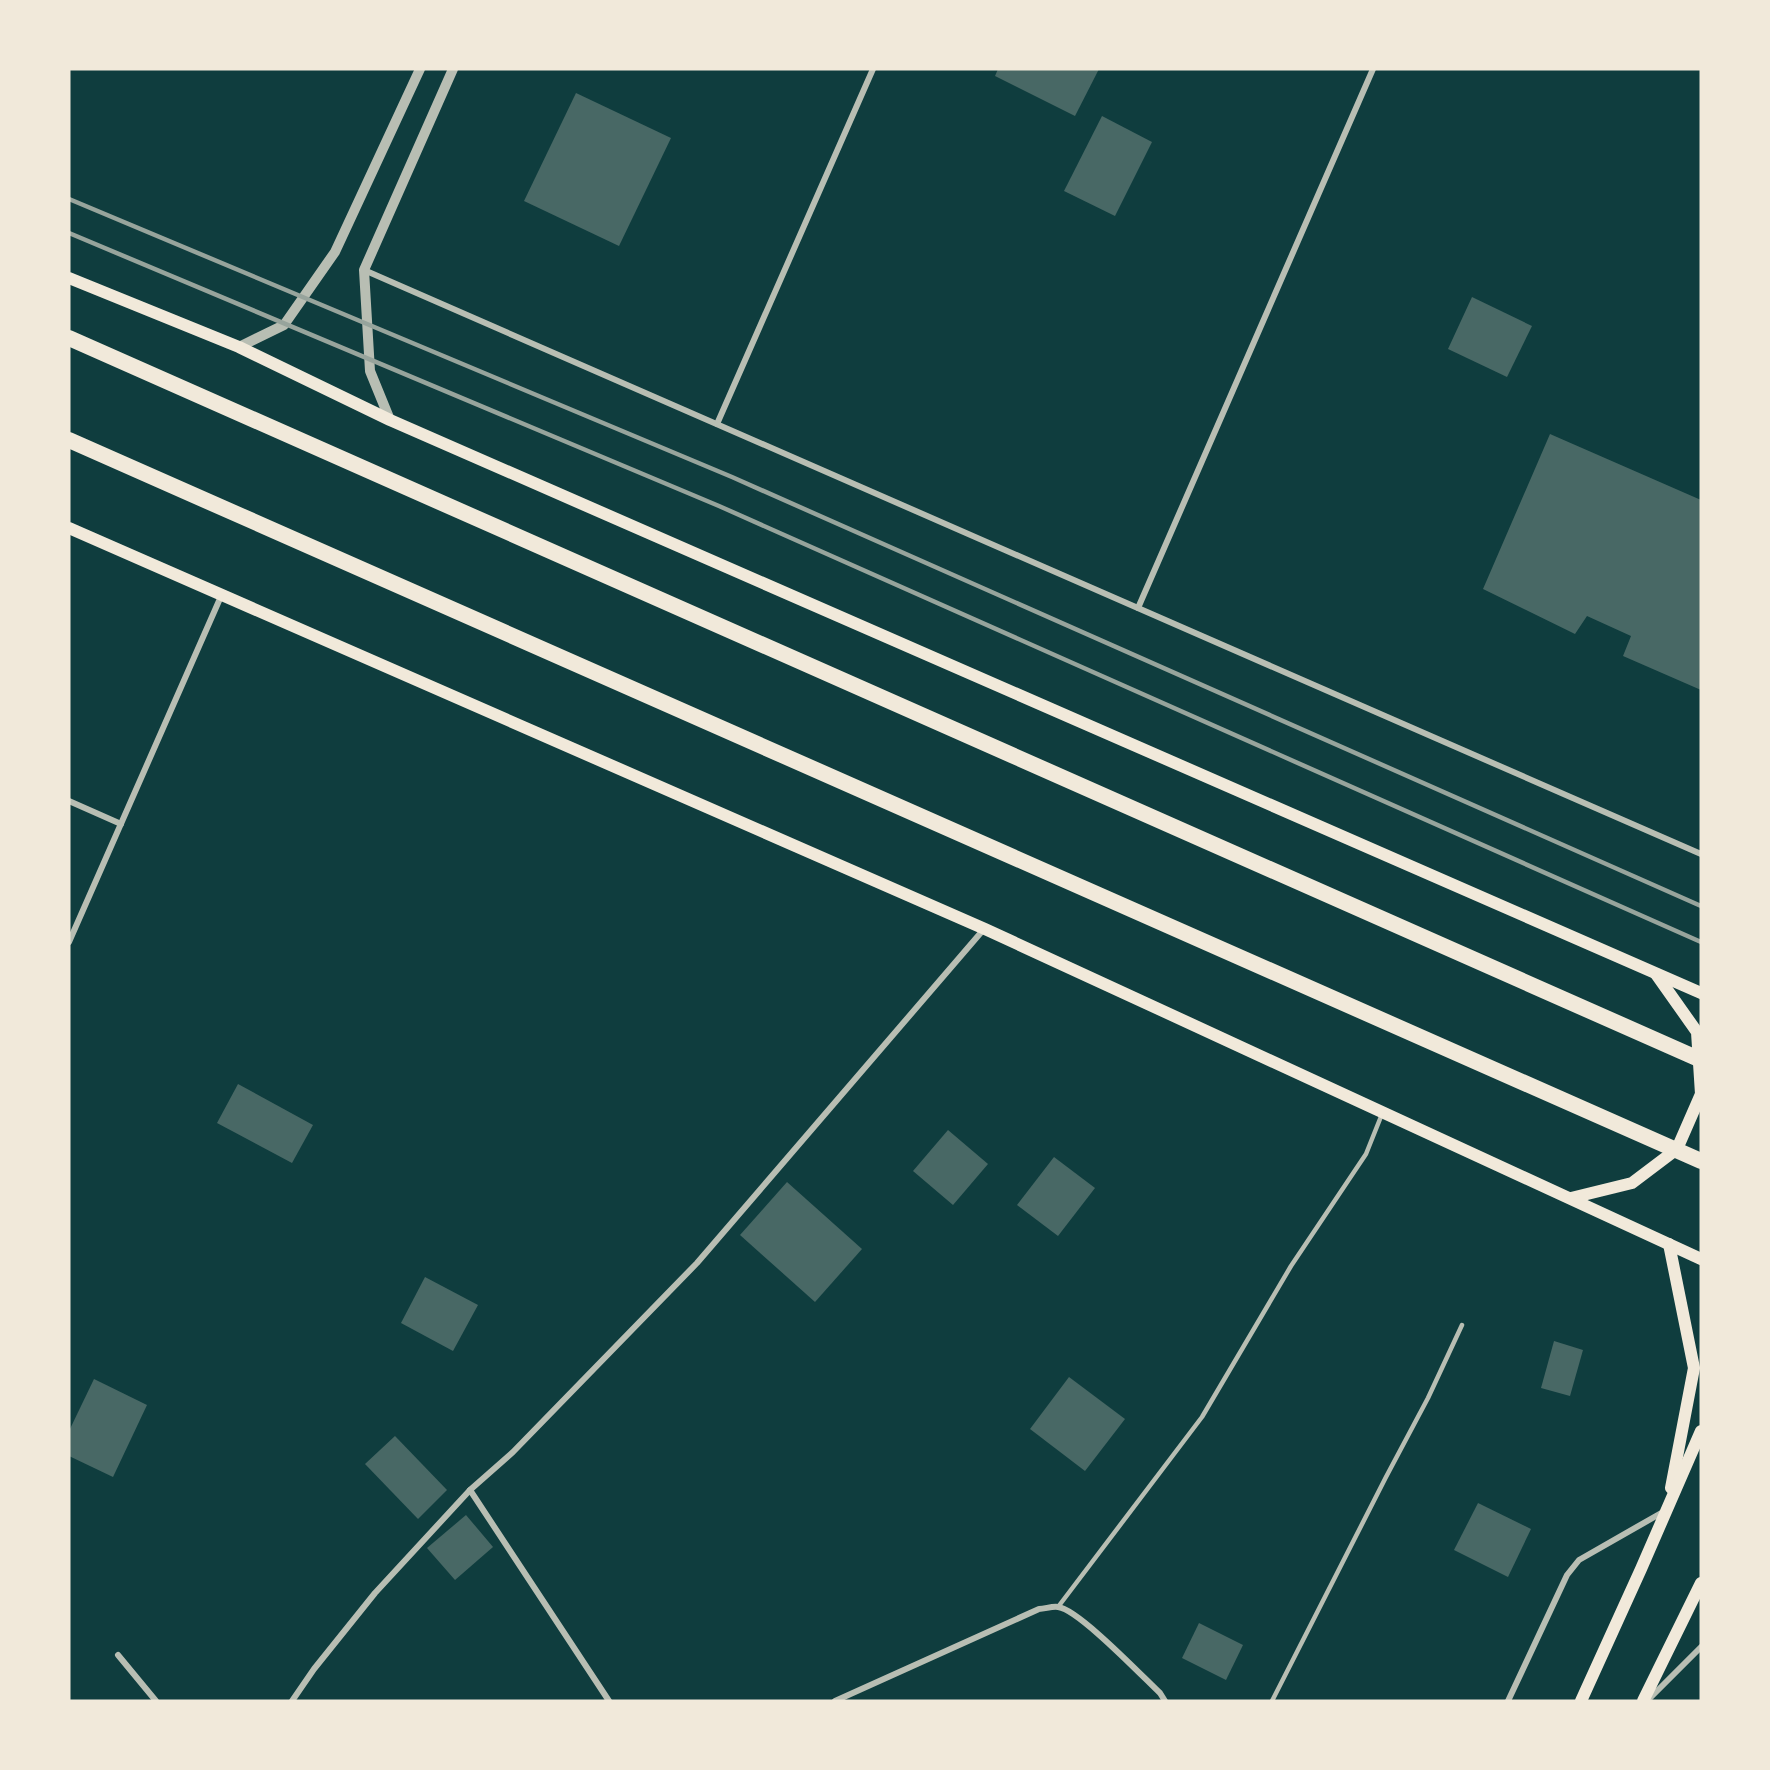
<svg xmlns="http://www.w3.org/2000/svg" width="1770" height="1770" font-family="'Varela Round',sans-serif">
<rect width="100%" height="100%" fill="#0f3d3e"/>
<g fill="#486865">
<path d="M998 69H1099L1075 116 995 76Z"/>
<path d="M576 93 671 138 619 246 524 201Z"/>
<path d="M1102 116 1152 142 1115 216 1064 191Z"/>
<path d="M1472 297 1532 326 1507 377 1448 349Z"/>
<path d="M1550 434 1701 500V690L1623 656 1631 636 1587 616 1575 634 1483 589Z"/>
<path d="M238 1084 313 1125 292 1163 217 1123Z"/>
<path d="M948 1130 988 1164 953 1205 913 1171Z"/>
<path d="M1054 1157 1095 1188 1058 1236 1017 1205Z"/>
<path d="M787 1182 862 1249 815 1302 740 1235Z"/>
<path d="M425 1277 478 1305 453 1351 401 1323Z"/>
<path d="M1554 1341 1583 1350 1570 1396 1541 1388Z"/>
<path d="M1069 1377 1125 1419 1085 1471 1030 1429Z"/>
<path d="M94 1379 147 1405 113 1477 69 1456V1431Z"/>
<path d="M395 1436 447 1490 418 1519 365 1464Z"/>
<path d="M1478 1503 1531 1529 1508 1577 1454 1550Z"/>
<path d="M466 1515 493 1547 455 1580 427 1548Z"/>
<path d="M1199 1623 1243 1645 1226 1680 1182 1658Z"/>
</g>
<g fill="none" stroke-linecap="round" stroke-linejoin="round">
<g stroke="#b8beb3" stroke-width="4.5">
<path d="M1058 1607 1202 1417 1291 1266 1366 1154 1382 1114"/>
<path d="M1272 1701 1386 1477 1428 1398 1462 1325"/>
</g>
<g stroke="#b8beb3" stroke-width="6">
<path d="M364 270 1701 854"/>
<path d="M717 424 873 69"/>
<path d="M1138 608 1373 69"/>
<path d="M69 801 121 824"/>
<path d="M69 942 222 594"/>
<path d="M470 1490 609 1701"/>
<path d="M118 1655 156 1701"/>
<path d="M292 1701 314 1669 375 1593 470 1490 513 1452 697 1263 984 929"/>
<path d="M835 1701 1039 1609C1045 1609 1052 1606 1058 1607 1078 1609 1142 1676 1160 1693L1165 1701"/>
<path d="M1508 1701 1567 1575 1579 1560 1663 1512"/>
<path d="M1647 1701 1701 1647"/>
</g>
<g stroke="#b8beb3" stroke-width="10">
<path d="M239 347 284 325 335 252 420 69"/>
<path d="M390 420 370 371 364 270 453 69"/>
</g>
<g stroke="#f1e9da" stroke-width="12">
<path d="M69 278 239 347 390 420 1701 993"/>
<path d="M69 528 985 929 1701 1259"/>
<path d="M1571 1198 1632 1183 1677 1149 1701 1094 1697 1032 1656 974"/>
<path d="M1669 1244 1694 1368 1671 1488"/>
<path d="M1581 1701 1641 1569 1701 1431"/>
<path d="M1643 1701 1701 1583"/>
</g>
<g stroke="#f1e9da" stroke-width="16">
<path d="M69 338 1701 1060"/>
<path d="M69 440 1701 1161"/>
</g>
<g stroke="#97a49c" stroke-width="4.5">
<path d="M69 199 732 477 1701 906"/>
<path d="M69 233 719 506 1701 942"/>
</g>
</g>
<rect width="1770" height="1770" fill="none" stroke="#f1e9da" stroke-width="141"/>
</svg>
